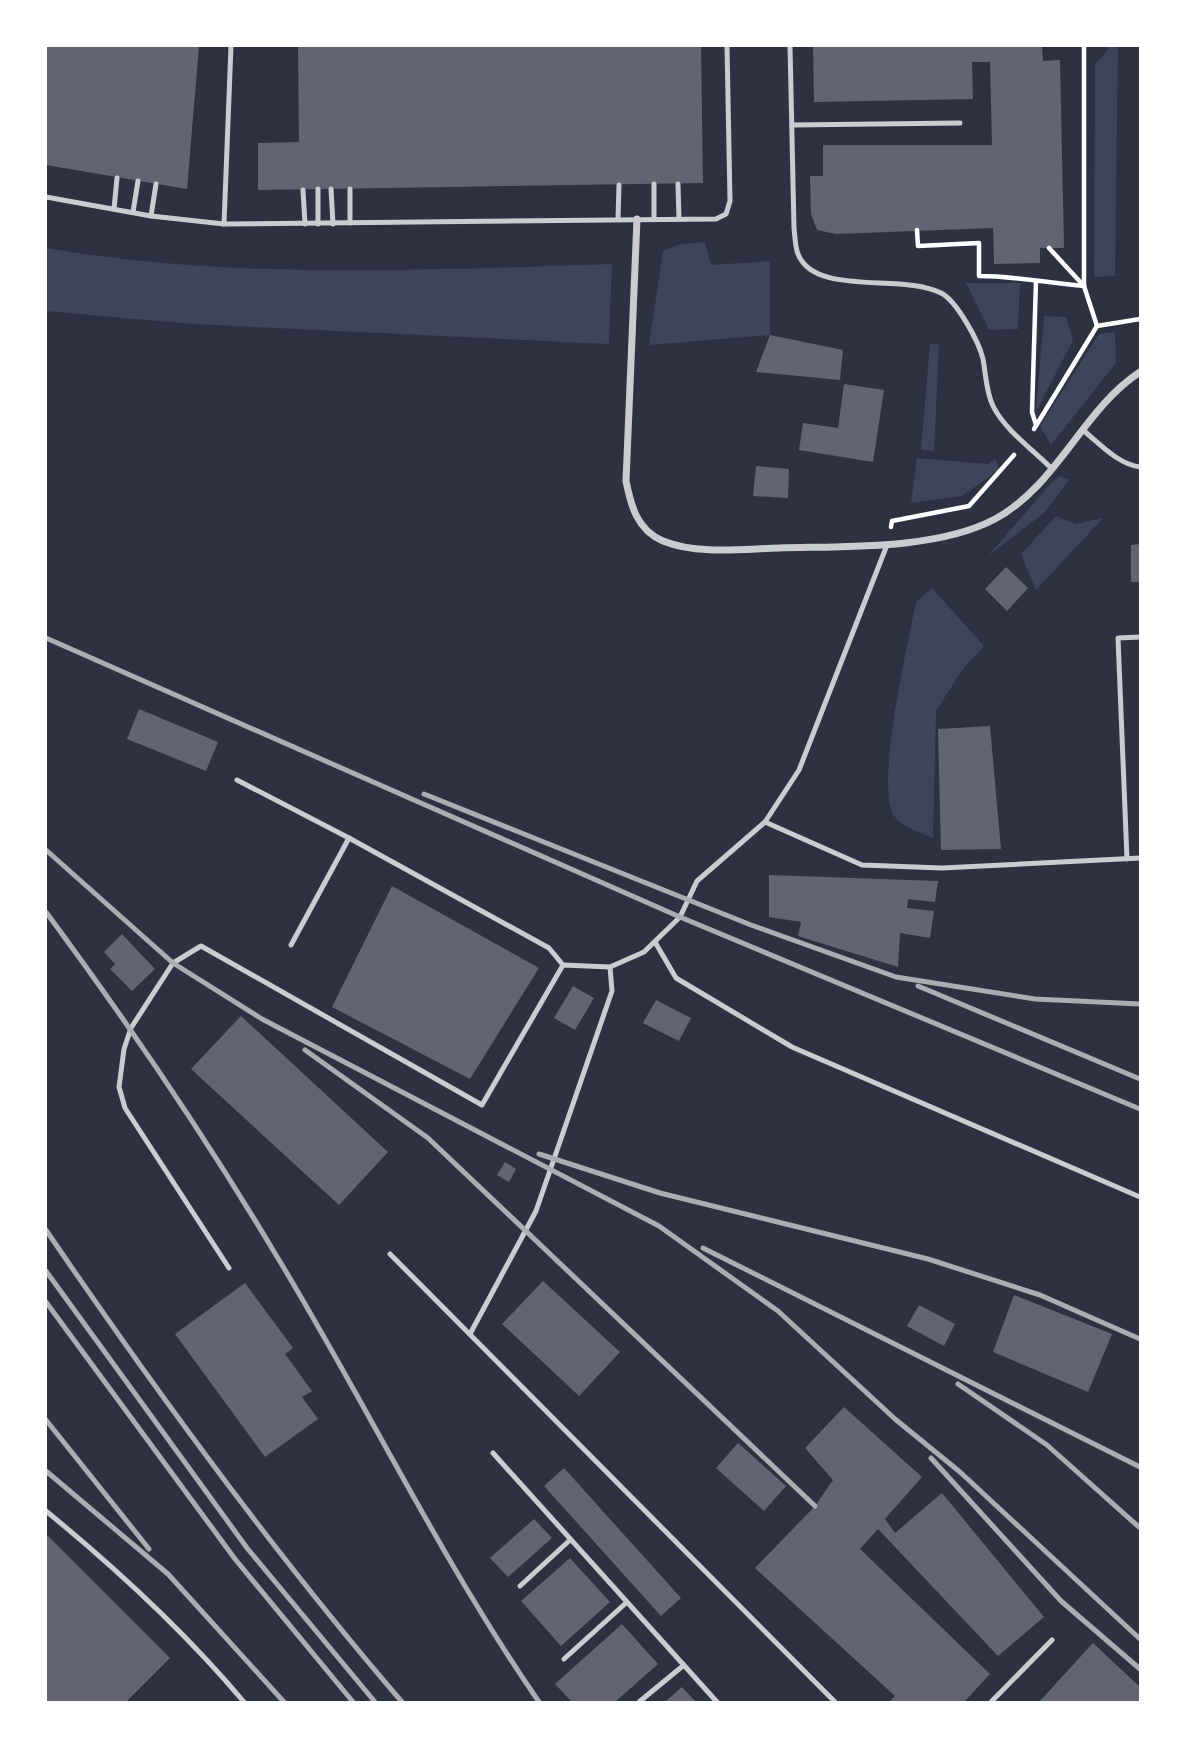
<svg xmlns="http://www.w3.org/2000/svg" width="1186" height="1748" font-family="'Roboto Condensed',sans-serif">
<rect width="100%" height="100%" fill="#2d3142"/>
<g fill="#3c4559">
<path d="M1106 46H1118L1115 276 1094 277 1095 64 1109 49Z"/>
<path d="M705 242 711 265 770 261V335L649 345 663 251 681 244Z"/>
<path d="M46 248C233 280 422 270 612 264L609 344 192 324 46 311Z"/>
<path d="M966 283H1020L1018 329 989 330Z"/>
<path d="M1044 316 1066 317 1073 340 1036 412Z"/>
<path d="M1115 332 1116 363 1051 445 1040 426 1099 334Z"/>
<path d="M930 343 939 345 934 451 921 450Z"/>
<path d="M917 458 988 464 996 459 999 470 962 496 911 503Z"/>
<path d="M1060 476 1069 480 1044 513 988 556 1052 482Z"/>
<path d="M1056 516 1076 524 1103 518 1036 590 1021 554Z"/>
<path d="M932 588 984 646 963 669 936 711 933 838C921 833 899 826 893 814 876 781 908 643 916 602Z"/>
</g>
<g fill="#626471">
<path d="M46 46H199L187 189 46 165Z"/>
<path d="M298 46H701L703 183 258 190V143L299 142Z"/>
<path d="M813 46H1042L1043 61 1060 60 1064 248H1040V263L994 264 993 228 836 234 817 230 811 214 810 176H823V145H992L990 62H972L973 99 814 102Z"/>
<path d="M770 335 843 350 840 380 756 372Z"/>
<path d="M844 384 884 390 873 462 799 450 803 423 838 428Z"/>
<path d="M756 466 789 469 788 498 753 496Z"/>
<path d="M1140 544V582H1131V545Z"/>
<path d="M1006 567 1028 588 1007 611 985 589Z"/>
<path d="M139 709 218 742 206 771 127 739Z"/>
<path d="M990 726 1001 849 941 850 938 729Z"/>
<path d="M769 875 938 881 935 902 908 899 907 908 934 911 930 938 900 933 898 967 798 936 801 922 769 917Z"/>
<path d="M392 886 539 968 470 1079 332 1007Z"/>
<path d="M122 934 155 969 132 991 110 969 115 964 104 952Z"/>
<path d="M573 986 594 998 575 1030 554 1018Z"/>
<path d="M656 1000 691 1018 679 1041 643 1023Z"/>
<path d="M241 1016 388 1152 339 1205 191 1069Z"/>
<path d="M505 1162 516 1169 509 1182 497 1175Z"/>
<path d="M543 1281 620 1352 579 1396 502 1324Z"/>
<path d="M245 1283 293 1348 285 1354 312 1391 302 1397 318 1419 265 1457 175 1334Z"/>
<path d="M1014 1295 1112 1334 1088 1392 993 1352Z"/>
<path d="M919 1305 955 1324 944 1346 907 1326Z"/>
<path d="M844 1407 922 1477 885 1519 895 1533 942 1493 1044 1617 998 1656 878 1529 860 1549 990 1674 964 1702H889L895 1696 755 1568 815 1506 833 1480 805 1448Z"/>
<path d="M738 1443 786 1486 764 1511 716 1468Z"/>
<path d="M564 1468 681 1598 661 1616 544 1486Z"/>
<path d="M534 1519 552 1538 508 1577 490 1558Z"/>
<path d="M46 1534 170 1658 126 1702H46Z"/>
<path d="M570 1558 610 1602 561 1646 521 1601Z"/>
<path d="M622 1624 658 1664 615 1702H572L555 1684Z"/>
<path d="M1093 1643 1140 1687V1702H1039Z"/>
<path d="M682 1687 696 1702H665Z"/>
</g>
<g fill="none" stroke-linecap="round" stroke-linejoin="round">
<g stroke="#fff" stroke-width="4.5">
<path d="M1084 46V286L1097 326 1140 319"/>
<path d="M917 230 918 246 979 243V276C1015 276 1048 283 1084 286"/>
<path d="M1049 248 1084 286"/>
<path d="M1036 281 1032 412 1036 425"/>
<path d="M1034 429 1097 326"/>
<path d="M891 527 892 521 969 506 1014 455"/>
</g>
<g stroke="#caccd0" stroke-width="5">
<path d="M790 46 794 228C795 236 795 247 798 254 815 297 903 273 941 293 957 301 979 342 983 359 986 375 986 392 993 406 1005 430 1032 449 1051 468"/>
<path d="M792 125 960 123"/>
<path d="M678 184 679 219"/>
<path d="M318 189V224"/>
<path d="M331 189 333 224"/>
<path d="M350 189V223"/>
<path d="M303 190 305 224"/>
<path d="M46 197 151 216 224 224 716 219 726 214 730 201 727 46"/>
<path d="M114 209 117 178"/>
<path d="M133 212 138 181"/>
<path d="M151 216 156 184"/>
<path d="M618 219 619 185"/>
<path d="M654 219V184"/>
<path d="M224 224 231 46"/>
<path d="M1084 431C1101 445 1118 464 1140 467"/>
<path d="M237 780 349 838"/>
<path d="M765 822 862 865 942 868 1140 858"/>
<path d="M1127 859 1118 638 1140 637"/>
<path d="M655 942 676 978 792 1047 1140 1197"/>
<path d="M291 945 349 838 549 948 563 965"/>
<path d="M390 1254 835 1702"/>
<path d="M229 1268 125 1108 119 1087 124 1049 131 1028 173 963 201 946 482 1105 563 965 610 967 644 952 680 917 697 881 765 822 799 770 887 545"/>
<path d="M470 1334 536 1211 612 991 610 967"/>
<path d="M493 1453 717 1702"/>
<path d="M46 1511C117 1569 185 1632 244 1702"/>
<path d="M520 1586 570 1540"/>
<path d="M564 1659 627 1602"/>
<path d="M639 1702 684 1665"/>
<path d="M991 1702 1052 1640"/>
</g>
<path stroke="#caccd0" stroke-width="7" d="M637 219 626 481C631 506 637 530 663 541 698 555 742 549 779 548 844 546 937 550 995 519 1057 486 1083 409 1140 372"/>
<g stroke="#abadb3" stroke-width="5">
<path d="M46 638 680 917 1140 1109"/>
<path d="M424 794 751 925 896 977 1035 999 1140 1004"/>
<path d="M46 850 173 963 262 1019 659 1226 778 1311 895 1419 960 1472 1140 1639"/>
<path d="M46 912C128 1023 205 1136 276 1255 366 1403 441 1560 539 1702"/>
<path d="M918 986 1140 1079"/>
<path d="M305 1050 428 1138 815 1506"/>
<path d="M539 1154 660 1193 928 1259 1040 1295 1140 1339"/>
<path d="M46 1230C157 1393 273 1552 402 1702"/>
<path d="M703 1248 1140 1467"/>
<path d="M46 1271 247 1548 375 1702"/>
<path d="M46 1302 235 1559 353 1702"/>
<path d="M958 1384 1047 1445 1140 1528"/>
<path d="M46 1420 149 1549"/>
<path d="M931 1458 1061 1601 1140 1669"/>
<path d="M46 1471 168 1574 284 1702"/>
</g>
</g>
<rect width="1186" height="1748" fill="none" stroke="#ffffff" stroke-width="94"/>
</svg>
